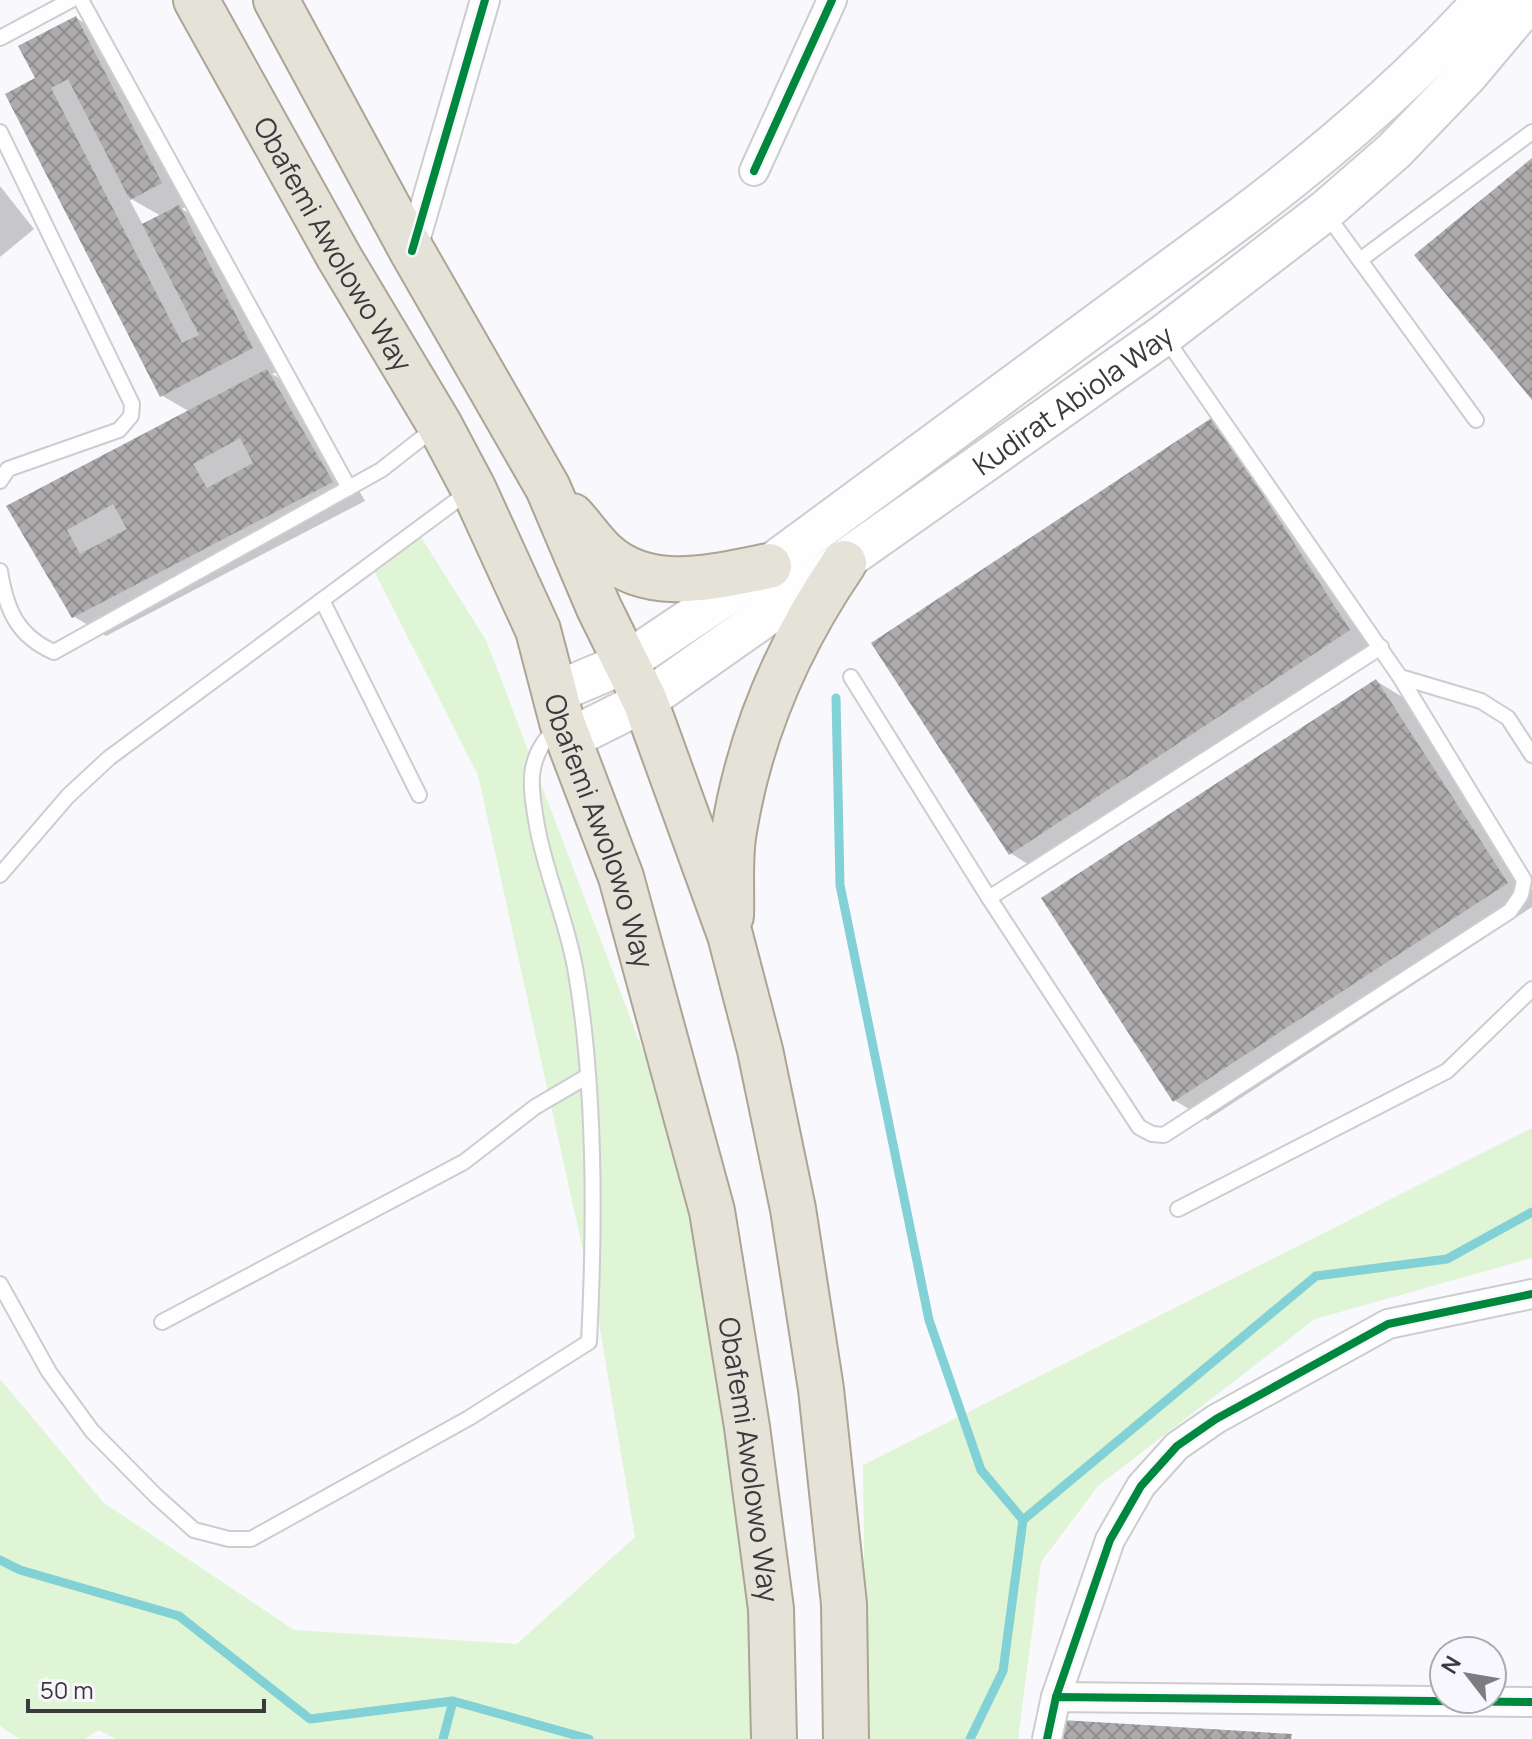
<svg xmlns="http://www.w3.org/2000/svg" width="1532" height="1739" font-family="Manrope,sans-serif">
<defs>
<pattern id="building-cross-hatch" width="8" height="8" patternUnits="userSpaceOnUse" patternTransform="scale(2)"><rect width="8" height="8" fill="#adabac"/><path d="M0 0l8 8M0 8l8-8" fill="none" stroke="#8e8c8d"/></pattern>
</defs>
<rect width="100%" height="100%" fill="#f9f8fc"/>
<g fill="#dff5d6">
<path d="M414 526 486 640 658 1090 732 1353 758 1739H116L99 1730 85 1739H20L0 1726V1379L104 1503 294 1630 517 1644 635 1537 599 1323 478 775 369 561Z"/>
<path d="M1532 1128V1258L1315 1319 1098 1486 1041 1562 1018 1739H866L863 1465Z"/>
</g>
<g fill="#0003" fill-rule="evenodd">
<path d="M76 18 109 37 194 202 182 209 212 226 285 367 272 374 301 391 365 501 106 636 73 616 9 507 190 412 161 395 38 79ZM128 197 161 216 143 225Z"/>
<path d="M0 186 34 229 0 257Z"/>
<path d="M1213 420 1246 439 1382 649 1043 873 1010 853Z"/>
<path d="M1376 681 1409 701 1532 890V907L1207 1120 1174 1100Z"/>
</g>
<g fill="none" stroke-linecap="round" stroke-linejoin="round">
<g stroke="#82d1d7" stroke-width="9">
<path d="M836 698 840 885 929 1320 981 1470 1023 1520"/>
<path d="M0 1560 20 1570 179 1616 310 1719 453 1701 589 1739"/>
<path d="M443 1739 453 1701"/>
<path d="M970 1739 1003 1671 1023 1520 1316 1276 1447 1259 1532 1212"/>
</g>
</g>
<g fill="url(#building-cross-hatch)" fill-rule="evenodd">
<path d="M76 16 162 183 130 200 68 79 51 88 182 343 199 335 142 224 179 205 253 348 160 397 5 94 35 78 18 46Z"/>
<path d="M1532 158V400L1414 255Z"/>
<path d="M267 369 333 482 72 618 6 506ZM240 438 253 463 207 488 193 464ZM113 504 127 529 80 554 67 530Z"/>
<path d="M1213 417 1350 630 1009 855 871 643Z"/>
<path d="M1376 679 1508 883 1173 1102 1041 898Z"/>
<path d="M1062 1720 1292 1734 1291 1739H1061Z"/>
</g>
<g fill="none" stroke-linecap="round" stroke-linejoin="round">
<g stroke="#cdccd0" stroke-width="18">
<g id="service">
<path d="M81 0 349 488"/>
<path d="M0 38 71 0"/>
<path d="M0 132 132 404 131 416 119 430 8 469 0 481"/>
<path d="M1327 215 1476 420"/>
<path d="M1360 260 1532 132"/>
<path d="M1164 336 1400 677 1481 701 1508 718 1532 755"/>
<path d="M0 571C6 609 17 636 54 652L381 470 436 427"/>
<path d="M322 600 419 795"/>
<path d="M851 677 989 898 1381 647"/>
<path d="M0 875 68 796 109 758 468 492"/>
<path d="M989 898 1139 1127 1152 1134 1164 1135 1510 911 1521 895 1524 880 1400 677"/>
<path d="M1178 1209 1447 1071 1532 989"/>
<path d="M0 1284 49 1372 92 1431 156 1496 194 1530 229 1539H251L469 1418 589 1342C595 1224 596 1090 576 973 568 923 546 876 537 826 530 784 525 758 557 727"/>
<path d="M162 1322 464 1162 535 1107 586 1077"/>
</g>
</g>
<g stroke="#cdccd0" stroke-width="32">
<g id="minor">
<path d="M754 171 832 0"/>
<path d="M412 251 485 0"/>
<path d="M1056 1697 1110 1540 1141 1486 1177 1446 1216 1419 1388 1324 1532 1294"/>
<path d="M1047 1739 1056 1697 1532 1702"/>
</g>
</g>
<g stroke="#cdccd0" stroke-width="44">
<g id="secondary">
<path d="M554 693 625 663 769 566 1238 220C1327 153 1409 83 1484 0"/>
<path id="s1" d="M569 739 645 701 1164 335 1325 211 1394 151 1467 75 1530 0"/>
</g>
</g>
<g stroke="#aca495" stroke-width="48">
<g id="primary">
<path id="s2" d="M196 0 339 257 439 424 473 488 538 630 562 722 621 877 712 1211 747 1427 771 1609 774 1739"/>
<path d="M276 0 412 251 548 488 599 608 645 701 730 935 760 1050 793 1209 821 1389 844 1604 846 1739"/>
<path d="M572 516C583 528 593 543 605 554 650 595 716 576 769 566"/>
<path d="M731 916C732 889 729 858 734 831 750 732 788 645 844 563"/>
</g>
</g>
<use href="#service" stroke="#fefeff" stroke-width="14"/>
<use href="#minor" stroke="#fefeff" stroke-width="28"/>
<use href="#secondary" stroke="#fefeff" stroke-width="40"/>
<use href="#primary" stroke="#e5e2d8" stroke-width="44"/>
<g stroke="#f8f7fd" stroke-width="13">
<g id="cycleway">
<path d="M754 171 832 0"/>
<path d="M412 251 485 0"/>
<path d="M1056 1697 1110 1540 1141 1486 1177 1446 1216 1419 1388 1324 1532 1294"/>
<path d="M1047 1739 1056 1697 1532 1702"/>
</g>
</g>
<use href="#cycleway" stroke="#00873e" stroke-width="8"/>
</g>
<g text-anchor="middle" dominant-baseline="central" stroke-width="8" stroke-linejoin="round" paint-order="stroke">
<g font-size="28" fill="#3a3a3e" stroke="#f8f7fd">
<text stroke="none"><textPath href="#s2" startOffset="280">Obafemi Awolowo Way</textPath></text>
<text stroke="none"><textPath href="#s1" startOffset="608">Kudirat Abiola Way</textPath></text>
<text stroke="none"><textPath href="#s2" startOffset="928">Obafemi Awolowo Way</textPath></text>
<text stroke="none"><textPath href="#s2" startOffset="1576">Obafemi Awolowo Way</textPath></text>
</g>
</g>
<g transform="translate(1468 1675) rotate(301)"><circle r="38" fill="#f8f7fd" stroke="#acabb1" stroke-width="2"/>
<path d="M0-6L14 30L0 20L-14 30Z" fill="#7d7c80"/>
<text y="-12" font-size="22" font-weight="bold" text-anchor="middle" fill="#3a3a3e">N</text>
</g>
<path d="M28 1699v12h236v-12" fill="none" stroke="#3a3a3e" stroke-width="4"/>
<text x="40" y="1699" font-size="24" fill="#3a3a3e" stroke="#f8f7fd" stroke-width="6" paint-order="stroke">50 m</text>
</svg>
